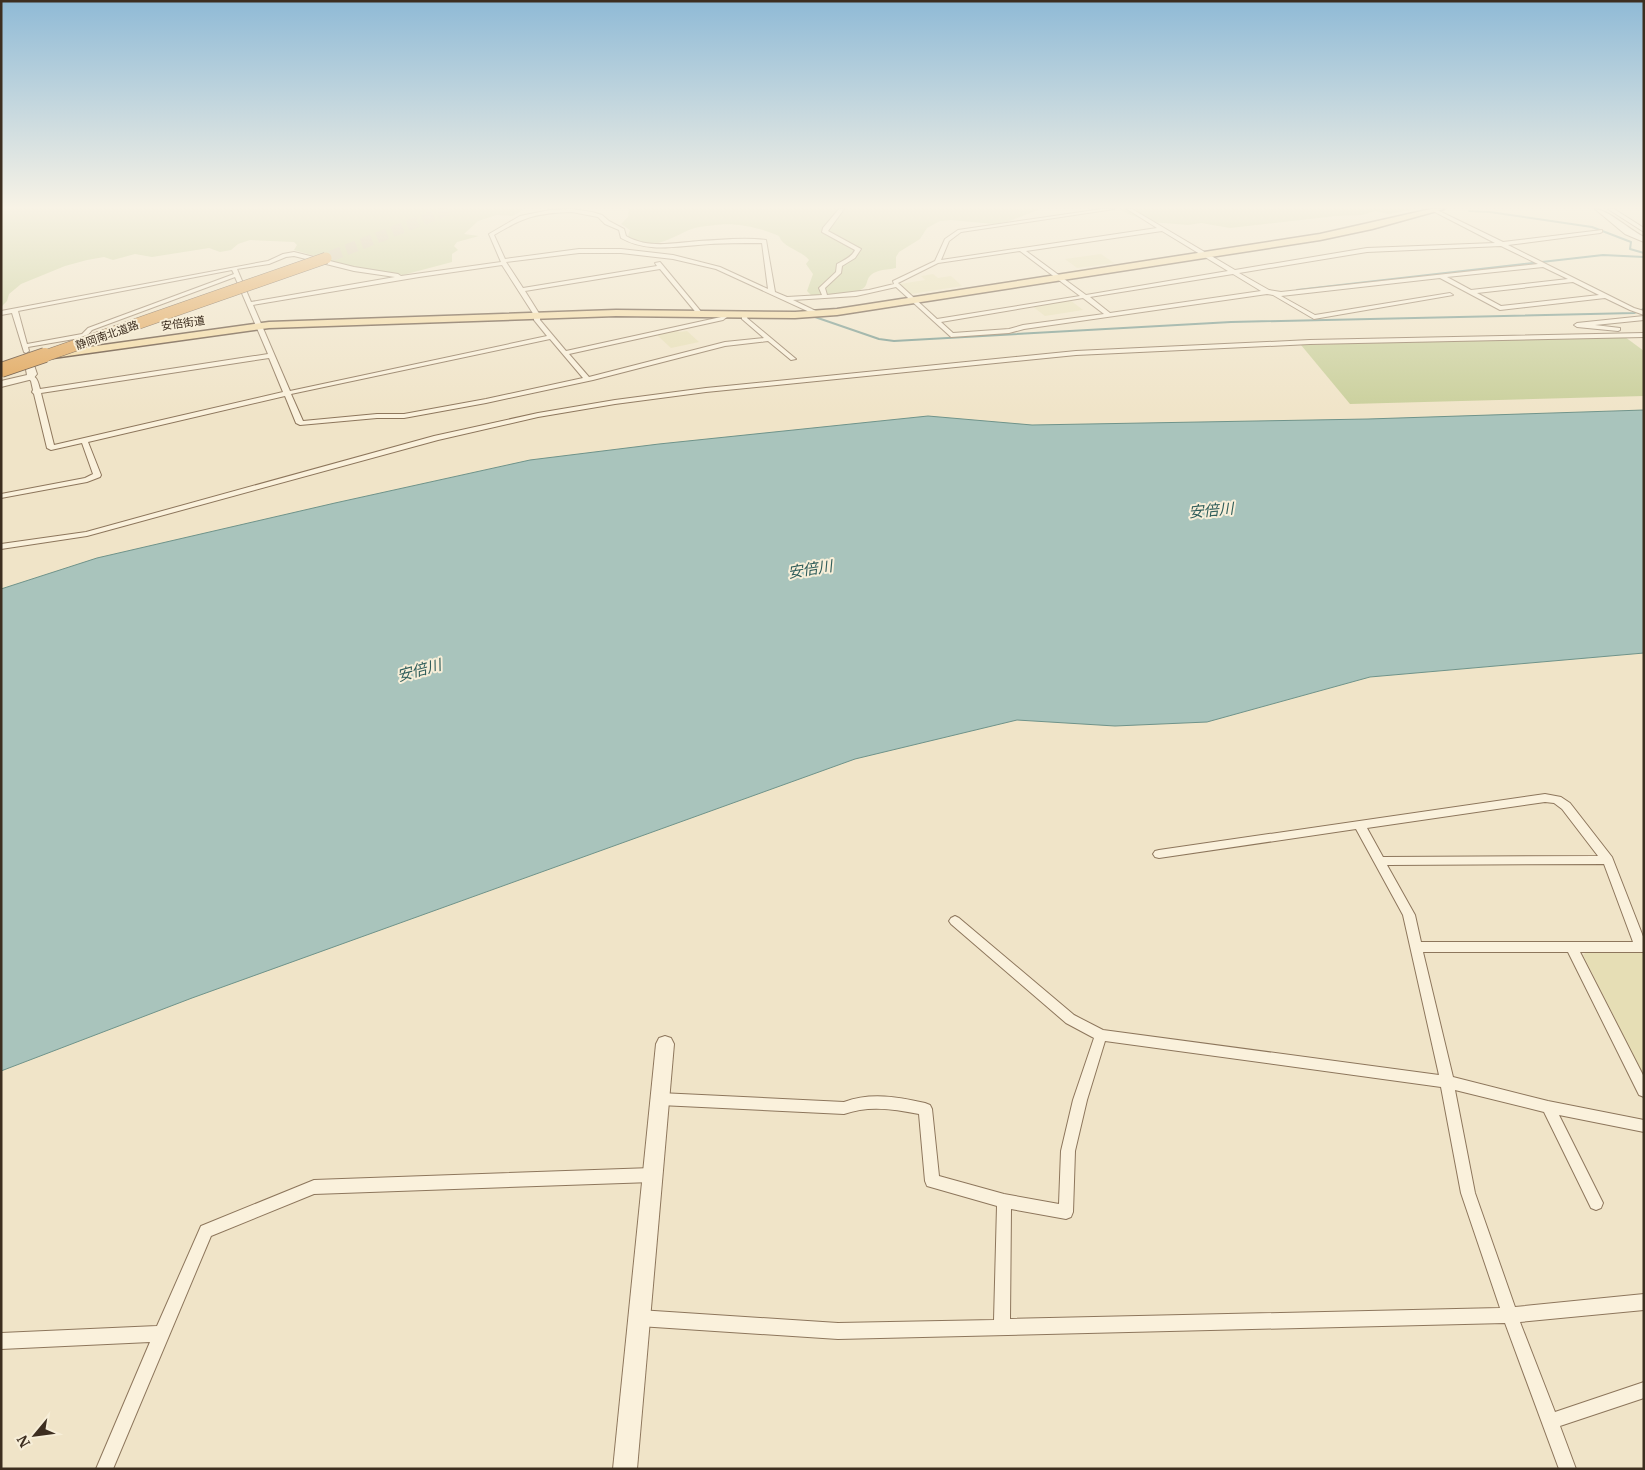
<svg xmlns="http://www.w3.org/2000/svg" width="1645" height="1470" font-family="Merriweather,'Noto Sans JP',serif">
<rect width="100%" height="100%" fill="#f0e4c8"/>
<g fill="#e6deb5">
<path d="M1101 254 1114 263 1077 268 1065 259Z"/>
<path d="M933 274 938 278 951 276 962 286 911 294 900 284 925 280 921 276Z"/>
<path d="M1070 300 1083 310 1045 316 1032 306Z"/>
<path d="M677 330 679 332 687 331 699 342 671 348 657 335Z"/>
<path d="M1587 952 1644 953V1076L1583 955Z"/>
</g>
<g fill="#c9cf9b">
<path d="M1 209H524L513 216 497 215 478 221 464 234 479 236 457 242 454 246 458 250 452 254V262L403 275 356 268 294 250 297 245 294 242 250 240 238 244 231 250 220 252 209 248 152 257 135 254 113 260 104 257 87 260 65 266 21 284 9 294 7 301 2 306Z"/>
<path d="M629 209H1040L1007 222 994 224 951 220 940 221 927 228 920 239 899 252 896 257V268C887 270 873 269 868 279 866 284 867 286 862 289 848 298 828 296 812 296L807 291 813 274 806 264 809 260C801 250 783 248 779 236 761 228 736 222 715 225 707 226 696 227 689 230 669 239 648 253 628 236L630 230 621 224 628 217Z"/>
<path d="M1120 209H1414L1389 214 1375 211 1362 215 1336 216 1230 228 1201 223 1188 225 1151 222 1128 214Z"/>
<path d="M1625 337 1644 351V396L1350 404 1301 345Z"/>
</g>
<path fill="#a9c4bc" stroke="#6f938a" d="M1644 410V653L1370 677 1207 722 1115 726 1017 720 855 759 192 998 1 1071V589L97 558 335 503 530 460 659 444 928 416 1032 425 1368 419Z"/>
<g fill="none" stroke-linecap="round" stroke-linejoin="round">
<g stroke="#6f938a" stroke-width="2">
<path d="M1469 211 1490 212 1592 227 1631 242 1630 249 1644 253"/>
<path d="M1297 290 1603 255 1644 257"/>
<path d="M809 317H815L879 339 894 341 1231 322 1634 313 1644 309"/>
</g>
<path stroke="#ccc0a6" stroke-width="11" stroke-dasharray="11 5.5" stroke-linecap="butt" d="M331 256 450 209"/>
<g stroke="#8d765c" stroke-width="2">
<g id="minor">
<path d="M572 209 592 212 602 215 609 221 624 229 626 236C649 249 673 243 699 241 720 240 744 237 766 240L775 292 787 297 822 295 819 288 836 272 837 264C844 260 852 257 855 250L822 232 823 228 839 209H844L828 231 861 249 855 258 842 266 841 273 825 288 827 295 869 290 894 284 893 281 935 261 945 239 958 230 1102 209H1114L961 232 949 241 941 260 1157 228 1127 209H1132L1235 270 1367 248 1495 243 1431 210 1435 209 1503 242 1602 230V232L1600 233 1508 245 1634 308 1644 311V315L1630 310 1605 298 1500 310 1440 278 1281 296 1315 315 1450 293 1453 295 1314 319 1273 295 1267 294 1024 329 1009 333 951 337 896 287 856 296 793 300 818 312V314L816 315 716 269 673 259 621 253H579L506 262 523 288 657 266 655 263 660 262 703 314 698 315 660 269 525 291 540 315V320L566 351 721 317 728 312 731 314 723 320 569 354 589 377 725 342 764 338 742 319V314L745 312 748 314 747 318 796 359 791 360 768 341 725 346 593 380 486 403 404 418H377L300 425 296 423 285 396 88 442 101 475 100 477 87 482 1 498V494L85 478 93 474 82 443 51 450 47 448 34 394 32 392 33 390 31 381 27 377 28 376C37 374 38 382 40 389L268 354 235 277 92 330 86 337 28 347 29 351 26 353 24 352 12 313 1 315V311L268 261 283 254 294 252 354 267 398 274 401 276 501 262 489 234 520 216 550 210ZM572 212 598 217 605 224 619 230 621 238C646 252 671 247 698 245 719 243 741 243 762 243L768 289 720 267 673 255 621 249H579L505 259 494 235C524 217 536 213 572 212ZM1162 231 1228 271 1086 295 1026 251ZM1501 246 1538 264 1281 292 1269 290 1239 273 1367 252ZM1020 251 1080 296 937 319 898 283 938 263ZM294 256 354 271 395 277 251 302 237 269 269 264 286 257ZM502 265 534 315V320L547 336 290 391 253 305 419 277ZM1543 267 1568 279 1471 290 1447 277ZM232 270 234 274 88 328 82 334 27 344 18 311ZM1233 274 1261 291 1110 313 1090 297ZM1573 282 1599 295 1501 306 1477 293ZM1083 298 1104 314 1023 325 1009 329 953 333 941 322ZM550 339 583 378 486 399 404 414H377L303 421 291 394ZM269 358 283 392 54 445 41 393Z"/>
<path d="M1608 209H1614L1644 228V232Z"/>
<path d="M1644 316V320L1595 325 1620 328V330L1618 331 1577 327 1574 325 1577 323Z"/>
<path d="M1644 333V337L1310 344 1076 355 706 392 615 404 538 417 438 440 87 536 1 549V544L86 532 434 436 538 413 615 400 706 388 1076 351 1310 340Z"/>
<path d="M1545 794 1561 797 1570 803 1612 857 1644 939V952H1580L1644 1077V1097L1639 1095 1568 952H1423L1453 1077 1548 1101 1644 1120V1132L1559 1115 1603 1203 1601 1208 1596 1210 1591 1208 1544 1112 1455 1090 1475 1193 1515 1307 1644 1294V1310L1520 1322 1555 1412 1644 1382V1398L1560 1426 1576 1469H1559L1505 1323 838 1339 639 1326 634 1323 631 1318 634 1313 639 1310 838 1323 994 1320 997 1206 927 1186 925 1181 919 1114C893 1109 869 1105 844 1114L660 1105 655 1103 653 1099 655 1095 660 1093 844 1102C871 1092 898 1097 925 1103L930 1105 932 1109 939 1176 1004 1194 1059 1204 1061 1151 1073 1100 1094 1038 1066 1023 951 924 949 921 951 918 955 916 959 918 1074 1015 1103 1030 1439 1075 1403 915 1356 829 1159 858 1155 857 1153 854 1155 851 1159 850ZM1545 802 1554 803 1562 809 1598 856 1383 857 1367 828ZM1604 864 1633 942H1421L1415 915 1387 865ZM1105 1041 1441 1087 1461 1193 1500 1308 1010 1319 1011 1209 1066 1219 1071 1217 1073 1212 1075 1151 1087 1100Z"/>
<path d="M652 1168 657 1170 659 1175 657 1180 652 1182 314 1194 211 1236 113 1469H96L150 1342 1 1349V1333L157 1326 201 1226 314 1180Z"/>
</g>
</g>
<g stroke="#8d765c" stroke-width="2">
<g id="tertiary">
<path d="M1595 209C1607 209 1630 230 1644 237V242L1625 234Z"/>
<path d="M28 356 32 359 37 374 33 379 1 387V381L27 375 24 359Z"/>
<path d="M665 1036 671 1038 674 1044 637 1469H613L656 1044 659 1038Z"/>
</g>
</g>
<g stroke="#5b4430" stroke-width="3">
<path id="primary" d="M1431 209H1444L1372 229 1320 240 837 315 795 318 616 316 269 328 53 358 48 355 53 352 269 322 616 310 795 312 837 309 1320 234Z"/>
</g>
<use href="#minor" fill="#faf1dc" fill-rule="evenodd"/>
<use href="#tertiary" fill="#faf1dc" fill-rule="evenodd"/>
<use href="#primary" fill="#f3d9a0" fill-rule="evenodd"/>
<g stroke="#5b4430" stroke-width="12" stroke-linecap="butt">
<path id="motorway-bridge-far1" d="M42 357 326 258"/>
</g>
<g stroke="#5b4430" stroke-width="16" stroke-linecap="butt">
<path id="motorway-bridge" d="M1 370 45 355"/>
</g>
<use href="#motorway-bridge-far1" stroke="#e0a458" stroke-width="11"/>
<use href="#motorway-bridge" stroke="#e0a458" stroke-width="14"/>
</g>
<linearGradient id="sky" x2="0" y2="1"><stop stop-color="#8fbad6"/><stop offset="0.5" stop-color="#f8f3e6"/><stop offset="1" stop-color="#f8f3e6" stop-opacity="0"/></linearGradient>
<rect width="1645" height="415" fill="url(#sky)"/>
<g text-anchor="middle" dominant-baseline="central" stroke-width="4" stroke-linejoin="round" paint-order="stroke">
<g font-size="11" fill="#3d2e20" stroke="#f7eed8">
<text transform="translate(183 323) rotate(-8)">安倍街道</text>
<text transform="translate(107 335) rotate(-19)">静岡南北道路</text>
</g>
<g font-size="15" font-style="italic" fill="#2f5d5a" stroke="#f7eed8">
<text transform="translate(1211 510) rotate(-5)">安倍川</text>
<text transform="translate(810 569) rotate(-9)">安倍川</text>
<text transform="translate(419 670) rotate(-15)">安倍川</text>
</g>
</g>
<rect width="1645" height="1470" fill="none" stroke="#3d2e20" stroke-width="5"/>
<g transform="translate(35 1435) rotate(241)" stroke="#f7eed8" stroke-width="4" paint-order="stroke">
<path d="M0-4L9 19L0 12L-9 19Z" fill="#3d2e20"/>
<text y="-8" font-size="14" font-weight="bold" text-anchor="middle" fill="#3d2e20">N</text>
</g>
</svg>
